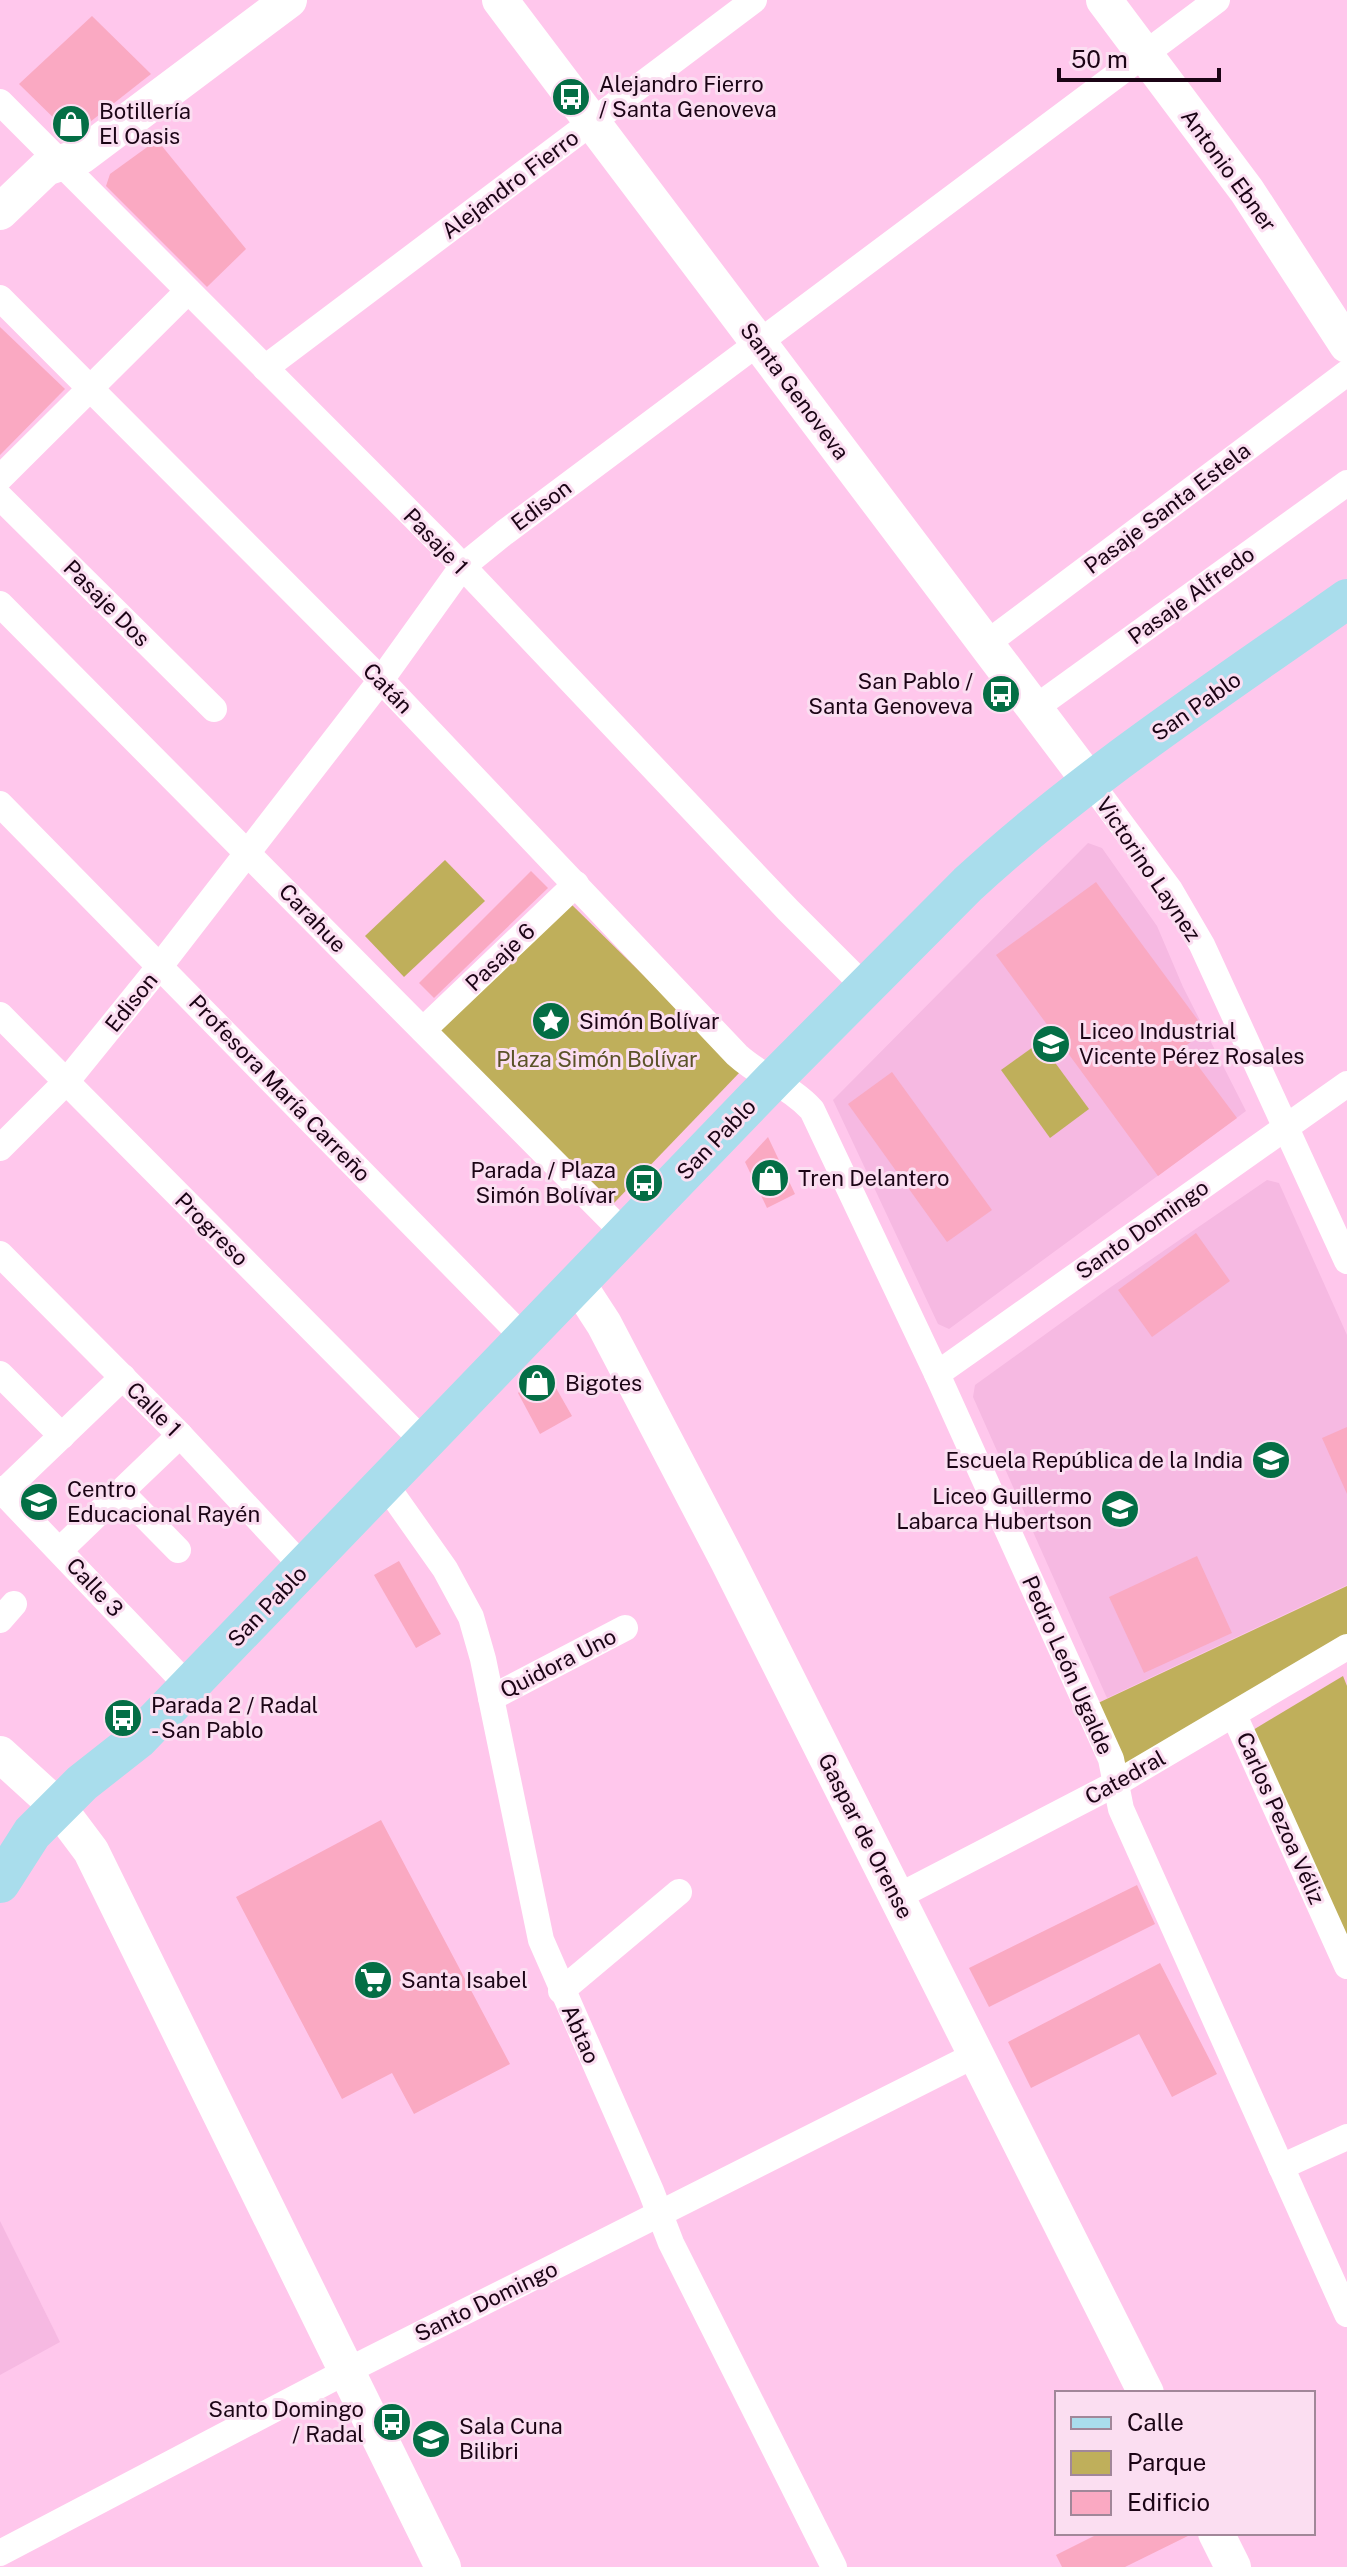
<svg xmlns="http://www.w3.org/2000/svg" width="1347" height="2567" font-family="'Public Sans',sans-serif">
<rect width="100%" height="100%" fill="#ffc7ec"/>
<g fill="#f6b9e2">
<path d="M1088 843 1102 848 1157 926 1183 987 1246 1111 949 1329 938 1324 833 1100Z"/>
<path d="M1267 1180 1279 1183 1347 1335V1585L1107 1698 973 1397 975 1385 1108 1289Z"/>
<path d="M0 2221 60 2342 0 2375Z"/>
</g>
<g fill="#bfaf5b">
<path d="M445 860 485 901 404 977 365 936Z"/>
<path d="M570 903 741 1071 614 1203 436 1033Z"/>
<path d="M1040 1042 1089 1109 1050 1138 1001 1070Z"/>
<path d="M1347 1586V1634L1126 1765 1096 1704Z"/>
<path d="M1343 1676 1347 1686V1942L1253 1730Z"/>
</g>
<g fill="#faa9c2">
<path d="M92 16 151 74 76 133 67 131 19 84Z"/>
<path d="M157 140 246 249 207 287 106 186 110 174Z"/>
<path d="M0 327 65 389 0 455Z"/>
<path d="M531 871 548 888 434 998 419 983Z"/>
<path d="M1096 882 1206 1031 1184 1047 1237 1118 1158 1176 996 955Z"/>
<path d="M892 1072 992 1210 947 1242 848 1104Z"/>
<path d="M768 1137 795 1194 767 1208 745 1162Z"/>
<path d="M1196 1233 1230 1281 1152 1337 1118 1290Z"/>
<path d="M540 1372 548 1374 572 1416 540 1434 518 1393Z"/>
<path d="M1347 1427V1494L1322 1438Z"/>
<path d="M1197 1556 1232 1633 1144 1673 1109 1597Z"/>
<path d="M399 1561 441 1634 416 1648 374 1575Z"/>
<path d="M381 1820 510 2064 414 2114 392 2073 342 2099 236 1897Z"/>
<path d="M1137 1885 1155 1924 989 2007 969 1968Z"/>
<path d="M1160 1963 1217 2074 1172 2097 1139 2034 1031 2088 1008 2042Z"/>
<path d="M1100 2533H1194L1125 2567H1062L1056 2555Z"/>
</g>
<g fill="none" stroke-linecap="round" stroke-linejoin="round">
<g stroke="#fff" stroke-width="26">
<path d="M0 102 448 551 788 910 864 986"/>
<path d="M0 298 381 680 737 1055C761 1077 790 1086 812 1110L937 1374 1111 1759 1121 1809 1347 2314"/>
<path d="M265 368 754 0"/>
<path d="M0 478 188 291"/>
<path d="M0 497 214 709"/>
<path d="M0 604 625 1234"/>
<path d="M986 644 1347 373"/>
<path d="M1035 708 1347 483"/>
<path d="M1090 782 1170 890 1202 945 1347 1261"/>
<path d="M0 804 525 1339"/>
<path d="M0 1015 425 1443"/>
<path d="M423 1030 576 884"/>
<path d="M0 1148 66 1082 160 966 381 680 462 567 504 533 1217 0"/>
<path d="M0 1254 180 1435 304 1568"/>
<path d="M0 1374 62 1436"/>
<path d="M937 1374 1347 1084"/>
<path d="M385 1484 445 1569 471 1617 483 1659 541 1940 651 2191 671 2243 834 2567"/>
<path d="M0 1489 189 1687"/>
<path d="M3 1492 123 1377"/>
<path d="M121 1492 178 1550"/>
<path d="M60 1550 180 1435"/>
<path d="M0 1620 14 1604"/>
<path d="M491 1698 625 1628"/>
<path d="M1234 1715 1347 1966"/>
<path d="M897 1897 1115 1784 1347 1647"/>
<path d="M561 1991 679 1892"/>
<path d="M1281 2167 1347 2137"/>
<path d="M0 2553 345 2372 975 2055"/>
</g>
<g stroke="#fff" stroke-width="36">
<path d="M500 0 1090 782"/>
<path d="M1104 0 1247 191 1347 345"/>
<path d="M0 212 46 168 81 156 289 0"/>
<path d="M578 1284 604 1324 728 1561 1146 2393"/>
<path d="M0 1754 58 1807 91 1851 443 2567"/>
<path d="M1216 2533 1233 2567"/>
</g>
<path stroke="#a9ddec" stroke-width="40" d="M0 1883 32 1833 82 1783 138 1739 774 1079 968 884C1084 777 1218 690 1347 599"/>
</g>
<defs>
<g id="bus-disc" transform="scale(2)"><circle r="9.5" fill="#046e45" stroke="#fbdef1"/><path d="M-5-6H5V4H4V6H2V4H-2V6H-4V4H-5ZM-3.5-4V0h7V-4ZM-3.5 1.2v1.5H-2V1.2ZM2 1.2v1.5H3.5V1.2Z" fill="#fff"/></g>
<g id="shop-disc" transform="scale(2)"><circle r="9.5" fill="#046e45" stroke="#fbdef1"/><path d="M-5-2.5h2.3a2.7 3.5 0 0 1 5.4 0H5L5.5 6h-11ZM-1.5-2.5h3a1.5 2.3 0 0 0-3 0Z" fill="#fff"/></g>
<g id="sight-disc" transform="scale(2)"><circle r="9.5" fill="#046e45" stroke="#fbdef1"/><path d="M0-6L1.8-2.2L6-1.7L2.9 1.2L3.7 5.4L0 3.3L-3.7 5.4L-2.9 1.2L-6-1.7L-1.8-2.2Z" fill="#fff"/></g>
<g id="school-disc" transform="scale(2)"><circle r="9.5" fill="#046e45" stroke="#fbdef1"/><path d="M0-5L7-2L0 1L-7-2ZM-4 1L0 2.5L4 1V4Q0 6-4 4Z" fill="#fff"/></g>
<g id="supermarket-disc" transform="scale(2)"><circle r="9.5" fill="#046e45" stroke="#fbdef1"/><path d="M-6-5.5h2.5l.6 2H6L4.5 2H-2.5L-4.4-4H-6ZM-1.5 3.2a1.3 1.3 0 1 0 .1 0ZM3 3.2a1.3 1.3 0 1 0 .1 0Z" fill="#fff"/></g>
</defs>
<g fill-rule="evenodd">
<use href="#bus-disc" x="571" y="97"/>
<use href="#shop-disc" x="71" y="124"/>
<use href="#bus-disc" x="1001" y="694"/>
<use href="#sight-disc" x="551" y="1021"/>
<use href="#school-disc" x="1051" y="1044"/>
<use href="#shop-disc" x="770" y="1178"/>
<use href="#bus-disc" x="644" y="1183"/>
<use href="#shop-disc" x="537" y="1383"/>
<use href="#school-disc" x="1271" y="1460"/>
<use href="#school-disc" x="39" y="1502"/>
<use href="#school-disc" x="1120" y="1509"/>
<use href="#bus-disc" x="123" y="1718"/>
<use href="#supermarket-disc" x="373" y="1980"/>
<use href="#bus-disc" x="392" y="2422"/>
<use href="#school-disc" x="431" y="2439"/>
</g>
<g text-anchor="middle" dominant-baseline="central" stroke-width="6" stroke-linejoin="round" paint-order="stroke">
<g font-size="22" fill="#1b0415" stroke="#fbdef1" text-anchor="start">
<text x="599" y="84">Alejandro Fierro<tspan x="599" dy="25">/ Santa Genoveva</tspan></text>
<text x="99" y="111">Botillería<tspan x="99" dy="25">El Oasis</tspan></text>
<text x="973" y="681" text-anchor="end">San Pablo /<tspan x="973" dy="25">Santa Genoveva</tspan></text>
<text x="579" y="1021">Simón Bolívar</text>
<text x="1079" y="1031">Liceo Industrial<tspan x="1079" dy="25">Vicente Pérez Rosales</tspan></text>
<text x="616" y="1170" text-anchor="end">Parada / Plaza<tspan x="616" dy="25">Simón Bolívar</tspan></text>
<text x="798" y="1178">Tren Delantero</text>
<text x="565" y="1383">Bigotes</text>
<text x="1243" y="1460" text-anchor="end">Escuela República de la India</text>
<text x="67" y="1489">Centro<tspan x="67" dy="25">Educacional Rayén</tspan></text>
<text x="1092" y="1496" text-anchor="end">Liceo Guillermo<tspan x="1092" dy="25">Labarca Hubertson</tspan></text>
<text x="151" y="1705">Parada 2 / Radal<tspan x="151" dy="25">- San Pablo</tspan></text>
<text x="401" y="1980">Santa Isabel</text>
<text x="364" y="2409" text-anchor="end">Santo Domingo<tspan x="364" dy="25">/ Radal</tspan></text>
<text x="459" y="2426">Sala Cuna<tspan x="459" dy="25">Bilibri</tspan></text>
</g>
<g font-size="22" fill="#1b0415" stroke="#fbdef1">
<text transform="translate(1229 170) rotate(54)">Antonio Ebner</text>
<text transform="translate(510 184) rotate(-37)">Alejandro Fierro</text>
<text transform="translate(795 391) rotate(53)">Santa Genoveva</text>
<text transform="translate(541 505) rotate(-37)">Edison</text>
<text transform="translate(1167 508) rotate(-37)">Pasaje Santa Estela</text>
<text transform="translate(436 541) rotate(46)">Pasaje 1</text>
<text transform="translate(1191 595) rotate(-36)">Pasaje Alfredo</text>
<text transform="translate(107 603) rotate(45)">Pasaje Dos</text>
<text transform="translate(388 688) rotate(46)">Catán</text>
<text transform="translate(1196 706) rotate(-35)">San Pablo</text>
<text transform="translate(1149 869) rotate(56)">Victorino Laynez</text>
<text transform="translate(313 918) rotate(46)">Carahue</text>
<text transform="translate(500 957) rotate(-44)">Pasaje 6</text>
<text transform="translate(131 1002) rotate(-51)">Edison</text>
<text transform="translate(280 1088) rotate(46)">Profesora María Carreño</text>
<text transform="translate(716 1139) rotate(-46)">San Pablo</text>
<text transform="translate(212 1229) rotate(45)">Progreso</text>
<text transform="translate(1142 1229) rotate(-35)">Santo Domingo</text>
<text transform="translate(154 1409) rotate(45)">Calle 1</text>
<text transform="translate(95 1587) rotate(47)">Calle 3</text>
<text transform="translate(267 1606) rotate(-46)">San Pablo</text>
<text transform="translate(558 1663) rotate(-27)">Quidora Uno</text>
<text transform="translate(1068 1665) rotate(66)">Pedro León Ugalde</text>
<text transform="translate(1125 1777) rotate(-29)">Catedral</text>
<text transform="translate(1281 1818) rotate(66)">Carlos Pezoa Véliz</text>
<text transform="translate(866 1836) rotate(63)">Gaspar de Orense</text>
<text transform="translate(581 2034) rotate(66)">Abtao</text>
<text transform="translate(486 2301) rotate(-26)">Santo Domingo</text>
</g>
<g font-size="22" fill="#5a5227" stroke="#fbdef1">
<text x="597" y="1059">Plaza Simón Bolívar</text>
</g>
</g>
<rect x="1055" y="2391" width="260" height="144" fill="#fbdef1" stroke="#a18799" stroke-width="2"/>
<rect x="1071" y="2417" width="40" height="12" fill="#a9ddec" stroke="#a18799" stroke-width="2"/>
<text x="1127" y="2431" font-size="24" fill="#1b0415">Calle</text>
<rect x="1071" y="2451" width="40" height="24" fill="#bfaf5b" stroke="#a18799" stroke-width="2"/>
<text x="1127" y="2471" font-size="24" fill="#1b0415">Parque</text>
<rect x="1071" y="2491" width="40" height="24" fill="#faa9c2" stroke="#a18799" stroke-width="2"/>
<text x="1127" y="2511" font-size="24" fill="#1b0415">Edificio</text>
<path d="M1059 68v12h160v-12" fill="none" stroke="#1b0415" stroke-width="4"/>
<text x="1071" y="68" font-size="24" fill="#1b0415" stroke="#fbdef1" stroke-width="6" paint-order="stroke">50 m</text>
</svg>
